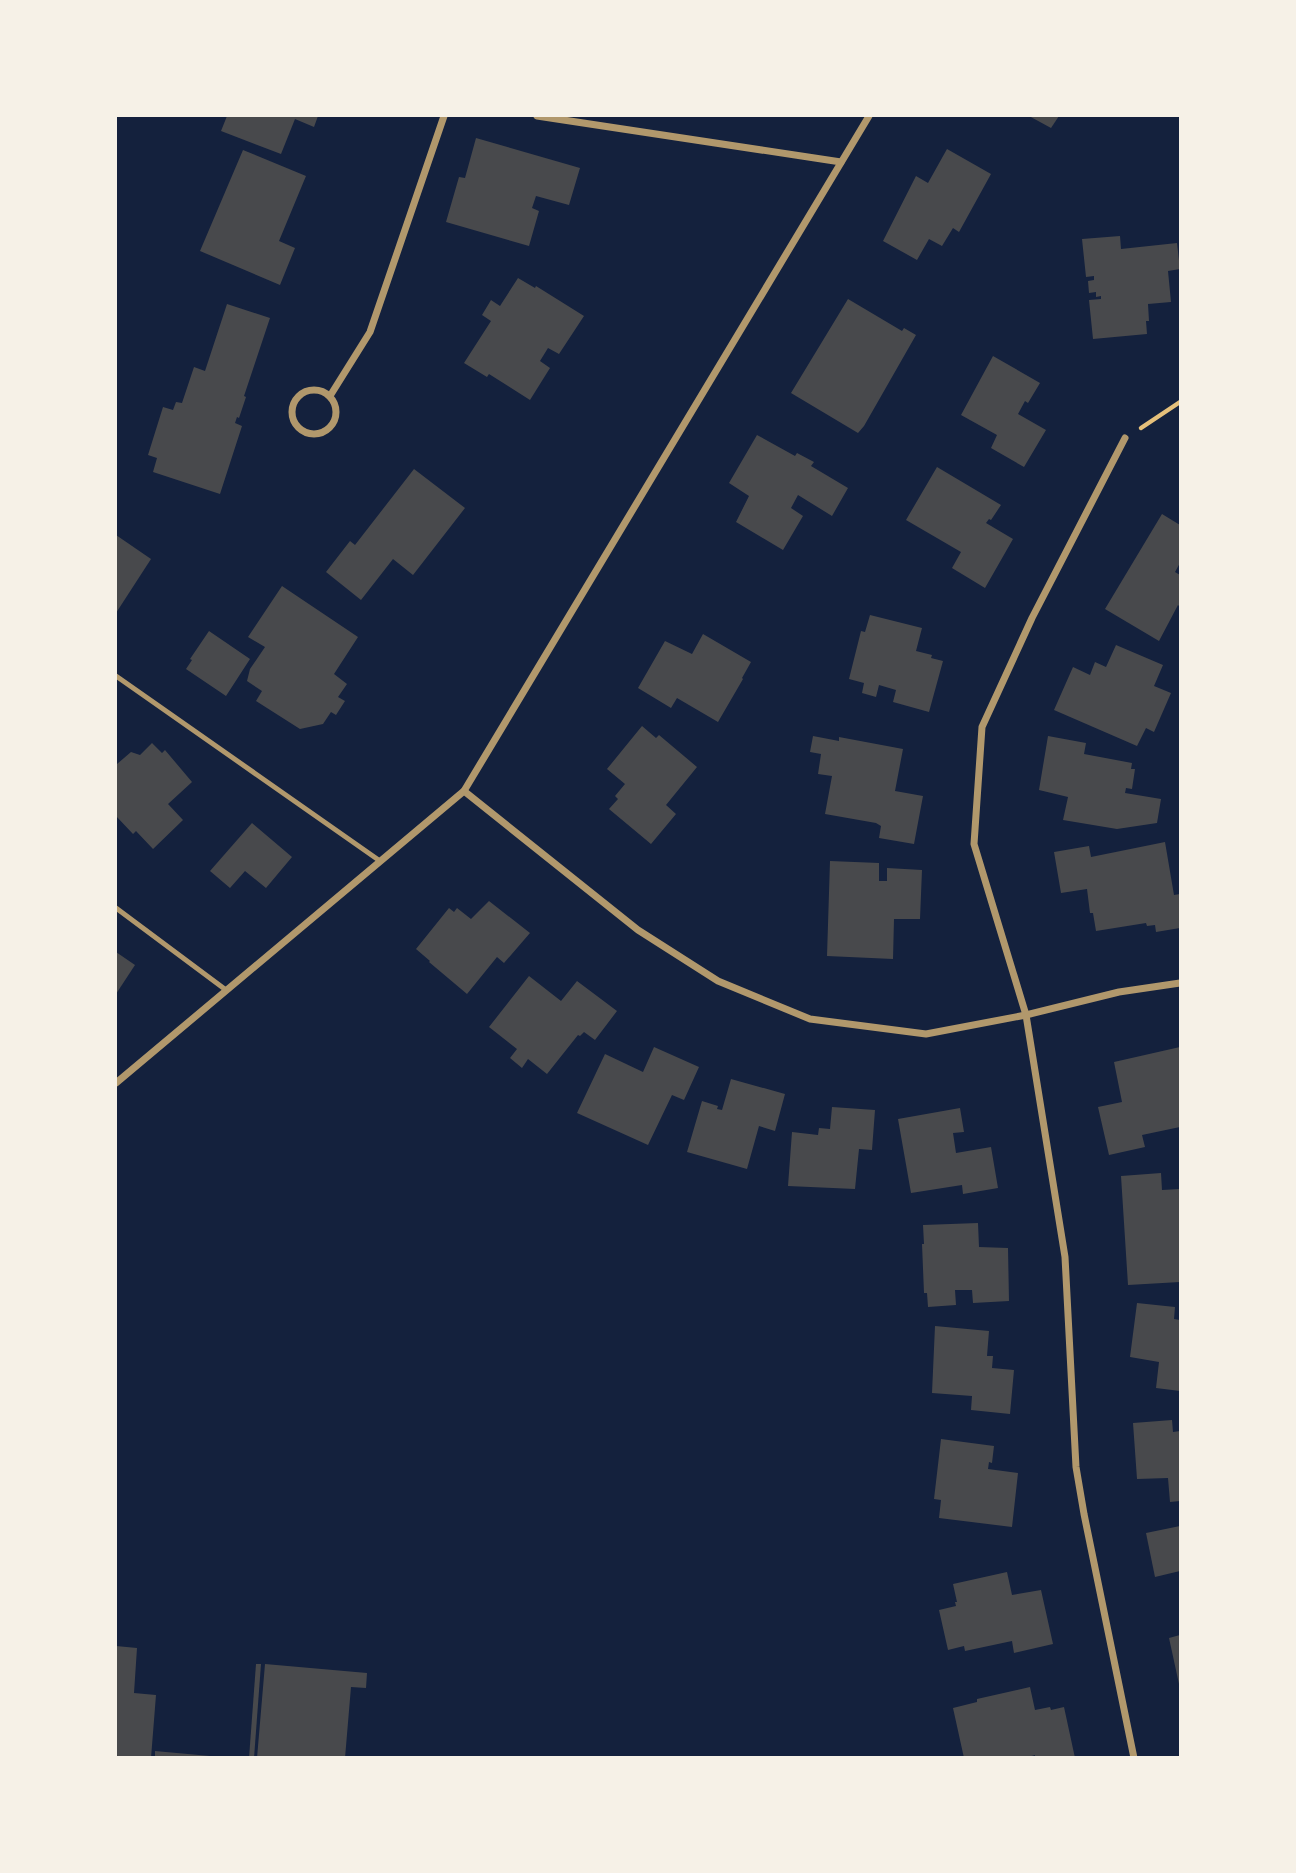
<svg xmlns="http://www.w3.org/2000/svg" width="1296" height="1873" font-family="Lato,sans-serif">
<rect width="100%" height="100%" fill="#14213d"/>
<g fill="#48494c">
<path d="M227 116H318L314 127 295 119 281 154 221 131Z"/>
<path d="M1029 116H1059L1051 128Z"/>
<path d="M476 138 580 168 569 205 536 196 532 208 539 211 529 246 446 222 459 177 465 178Z"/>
<path d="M947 149 991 174 959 232 953 228 942 246 929 239 917 260 883 241 916 176 928 183Z"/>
<path d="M243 150 306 176 279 241 295 248 280 285 200 251Z"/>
<path d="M1120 236 1121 249 1177 243 1180 269 1168 271 1171 302 1148 304 1149 321H1146L1147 334 1093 339 1089 300 1101 299V296L1096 297V292L1089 293 1088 281 1094 280V276L1086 277 1082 239Z"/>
<path d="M518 278 535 288 536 286 584 316 559 354 548 348 540 361 550 368 530 400 489 374 487 377 464 363 491 321 482 315 491 300 500 306Z"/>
<path d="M848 299 902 331 904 328 916 335 864 426 858 433 791 393Z"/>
<path d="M227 304 270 318 244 396 246 397 239 418 237 417 235 423 242 426 220 494 153 472 157 458 148 455 163 407 173 410 176 402 182 403 194 367 205 371Z"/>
<path d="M993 356 1040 383 1028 403 1025 401 1018 414 1046 430 1024 467 991 448 997 435 961 415Z"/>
<path d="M757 435 795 456 797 453 814 462 811 466 848 488 832 516 798 495 791 508 803 516 783 550 736 522 749 496 729 483Z"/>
<path d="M937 467 1001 505 991 520 989 519 986 523 1013 539 985 588 952 568 961 552 906 520Z"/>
<path d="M414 469 465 508 413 575 393 559 361 600 326 572 350 541 355 545Z"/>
<path d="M1162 514 1180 525V563L1175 572 1180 575V607L1178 605 1159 641 1105 609Z"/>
<path d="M116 535 151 559 116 613Z"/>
<path d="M282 586 358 637 334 674 347 684 338 697 345 701 336 715 331 712 323 724 300 729 256 701 262 691 247 681 250 669 265 647 248 637Z"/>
<path d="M870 615 922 628 916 651 932 655 931 658 943 661 929 712 893 702 896 690 879 685 876 697 862 693 864 683 849 679 861 631 865 632Z"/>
<path d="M209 631 250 659 226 696 186 669 192 660 190 659Z"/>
<path d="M703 634 751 662 742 678 743 679 718 722 677 698 671 708 638 688 665 641 692 654Z"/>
<path d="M1116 645 1163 665 1154 686 1171 693 1154 732 1146 728 1137 746 1054 710 1073 667 1090 675 1095 662 1106 667Z"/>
<path d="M642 726 656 738 659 735 697 767 666 805 676 814 651 844 609 809 618 799 615 796 625 784 607 769Z"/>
<path d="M813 736 839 741V737L903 749 895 791 923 796 914 844 879 838 881 826 876 823 825 814 832 776 818 774 821 754 810 752Z"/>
<path d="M1048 736 1086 743 1084 754 1132 763 1131 769H1135L1132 789 1126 788 1125 793 1161 799 1157 823 1117 829 1063 820 1068 797 1039 790Z"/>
<path d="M152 743 162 753 165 750 192 782 168 804 183 820 153 849 136 831 133 834 116 816V762L117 764 131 752 140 755Z"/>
<path d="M252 823 292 857 266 888 245 871 230 888 210 871Z"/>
<path d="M1165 842 1174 895 1180 894V928L1156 932 1155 925 1147 926 1146 923 1096 931 1093 913H1090L1087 889 1061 893 1054 852 1089 846 1091 857Z"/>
<path d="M830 861 879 863V881H887V868L922 870 920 919H894L893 959 827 956Z"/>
<path d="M489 901 530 933 504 963 497 957 467 994 429 962 430 961 416 949 449 908 454 912 457 908 471 919Z"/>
<path d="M116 952 135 965 116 994Z"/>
<path d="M529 976 561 1001 577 981 617 1011 595 1040 584 1032 580 1036 578 1035 547 1074 528 1059 522 1068 510 1058 517 1049 489 1027Z"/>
<path d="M654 1047 699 1067 684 1100 672 1095 648 1145 577 1113 605 1054 643 1072Z"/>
<path d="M1180 1047V1127L1142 1135 1145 1147 1109 1155 1098 1107 1122 1102 1114 1062Z"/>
<path d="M731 1079 785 1094 775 1131 759 1126 747 1169 687 1152 702 1101 718 1106 717 1109 722 1110Z"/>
<path d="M832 1107 875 1110 872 1150 859 1149 855 1189 788 1186 792 1132 818 1135 819 1128 830 1129Z"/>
<path d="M960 1108 964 1132 953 1133 956 1153 991 1147 998 1188 963 1194 962 1185 911 1193 898 1119Z"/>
<path d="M1161 1173 1162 1190 1180 1189V1282L1128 1285 1121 1176Z"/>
<path d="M978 1223 979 1247 1008 1248 1009 1301 973 1303 972 1290H955L956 1305 928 1307 927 1293H924L922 1244H924L923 1225Z"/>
<path d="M1137 1303 1175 1307 1174 1319 1180 1320V1391L1156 1388 1159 1362 1130 1357Z"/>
<path d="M935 1326 989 1331 987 1356H993L992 1368 1014 1370 1010 1414 971 1410 972 1396 932 1393Z"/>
<path d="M1172 1420 1173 1432 1180 1431V1501L1170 1502 1168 1478 1137 1479 1133 1423Z"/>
<path d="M941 1439 994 1446 992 1463 989 1462 988 1469 1018 1473 1012 1527 939 1518 941 1500 934 1499Z"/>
<path d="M1180 1526V1571L1155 1577 1146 1533Z"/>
<path d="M1007 1572 1012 1595 1041 1590 1053 1644 1014 1653 1012 1641 965 1651 964 1646 948 1650 939 1610 956 1606 955 1602H957L953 1584Z"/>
<path d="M1180 1635V1684H1179L1169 1638Z"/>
<path d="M116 1646 137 1648 134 1693 156 1695 151 1758H116Z"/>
<path d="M256 1664H261L254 1758H249Z"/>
<path d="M265 1664 367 1673 366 1688 351 1687 345 1758H257Z"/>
<path d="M1030 1687 1035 1710 1050 1707 1051 1710 1064 1707 1075 1758H1035V1755L1025 1758H964L953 1708 977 1702V1699Z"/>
<path d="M155 1751 210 1756V1758H155Z"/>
</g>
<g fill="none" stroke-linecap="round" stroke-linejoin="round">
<path stroke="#e5c07b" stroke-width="4.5" d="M1141 428 1180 402"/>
<g stroke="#b1986c" stroke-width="5">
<path d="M116 676 380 861"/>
<path d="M116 908 226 990"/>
</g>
<g stroke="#b1986c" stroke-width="7">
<path d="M537 116 841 162"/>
<circle cx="314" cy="412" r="22"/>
<path d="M330 396 370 332 444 116"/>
<path d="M1125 438 1032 618 982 727 974 844 1026 1015 1065 1257 1076 1467 1084 1514 1134 1758"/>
<path d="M464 791 638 930 718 981 810 1019 926 1034 1026 1015 1119 992 1180 983"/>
<path d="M116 1083 464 791 869 116"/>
</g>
</g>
<rect width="1296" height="1873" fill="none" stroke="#f6f1e7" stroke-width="234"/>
</svg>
